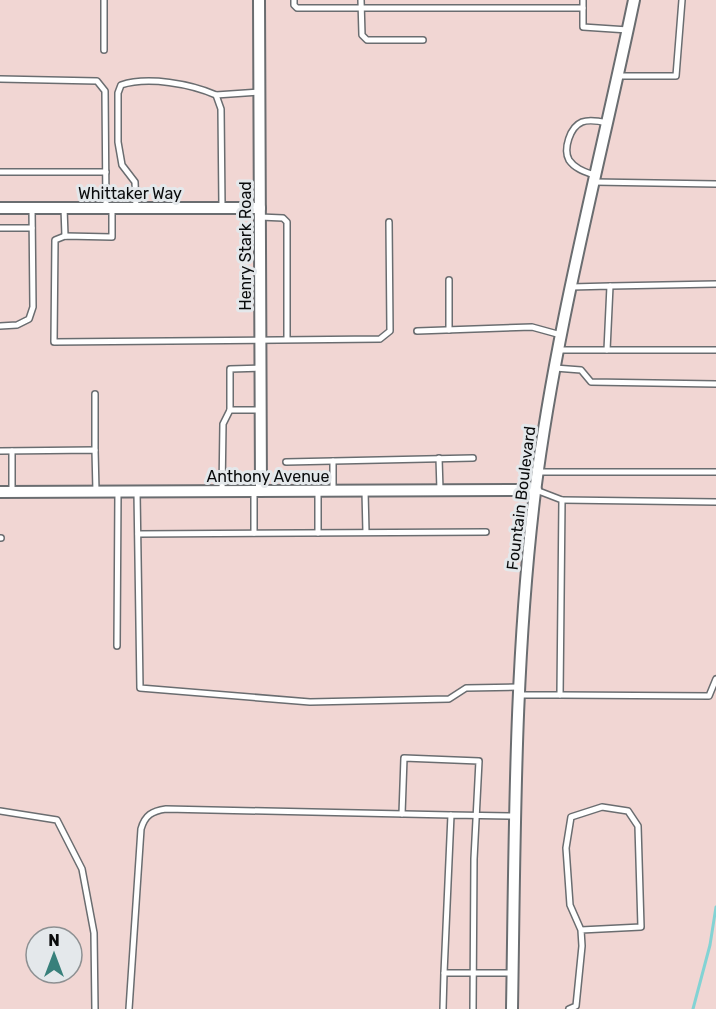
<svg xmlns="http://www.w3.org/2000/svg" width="716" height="1009" font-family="Rubik,sans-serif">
<rect width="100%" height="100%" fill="#e4e8eb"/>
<path fill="#f1d6d3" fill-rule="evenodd" d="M0 0H716V1009H0ZM36 937H72V973H36Z"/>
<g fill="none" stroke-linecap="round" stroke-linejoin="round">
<path stroke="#83d3d4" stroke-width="3" d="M693 1009 710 945 716 907"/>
<g stroke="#6a6d70" stroke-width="8">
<g id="lane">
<path d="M104 0V50"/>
<path d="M294 0V5L297 8H583"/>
<path d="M361 0 362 35 367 40H423"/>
<path d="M583 0V27L628 30"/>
<path d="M618 76H676L682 0"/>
<path d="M0 79 97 81 105 91 106 207"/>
<path d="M216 95 259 92"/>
<path d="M0 172H106"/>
<path d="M594 175C586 172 575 169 569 160 563 149 570 127 582 122 590 119 599 121 607 123"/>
<path d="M594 182 716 184"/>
<path d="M64 208 65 236"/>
<path d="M112 208V237L65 236 55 240 54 342 380 339 390 331 389 222"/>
<path d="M136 208 135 182 122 165 118 142V93L121 85C148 76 191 84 216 95L221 109 222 207"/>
<path d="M260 217 283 218 287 222V339"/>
<path d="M0 228H32"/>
<path d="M449 280V330"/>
<path d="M610 286 716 284"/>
<path d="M0 326 17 325 29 319 33 307 32 208"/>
<path d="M417 331 532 327 561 335"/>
<path d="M559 350H607L610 286 571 287"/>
<path d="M607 350H716"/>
<path d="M555 368 581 370 591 382 716 384"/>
<path d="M95 394V450"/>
<path d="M230 410V369L261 368"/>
<path d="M0 451 95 450 96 491"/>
<path d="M12 451V492"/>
<path d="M439 458 440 490"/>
<path d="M333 461V491"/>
<path d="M286 462 473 458"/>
<path d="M538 472H716"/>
<path d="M222 491 223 424 230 410H261"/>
<path d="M318 491V533"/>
<path d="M365 491 366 532"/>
<path d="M137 492 140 688 310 702 449 699 466 688 519 687"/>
<path d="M562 500 716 502"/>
<path d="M254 533V491"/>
<path d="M138 534 486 532"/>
<path d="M0 538H1"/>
<path d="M117 646 118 492"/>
<path d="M518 695H560L562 500 536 490"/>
<path d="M560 695 709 696 716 679"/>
<path d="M0 811 57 820 82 869 94 933 95 1009"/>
<path d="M402 814 404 758 479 761 474 859 473 1009"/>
<path d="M444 973 451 815 515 816"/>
<path d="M129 1009 141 829C145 815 152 811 166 809L451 815"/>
<path d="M443 1009 444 973H513"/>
<path d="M569 1009 576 1006 582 946 581 930 570 905 566 848 571 817 602 807 628 811 638 826 641 927 581 930"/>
</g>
</g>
<g stroke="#6a6d70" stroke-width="14">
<g id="street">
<path d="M259 0 261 491"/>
<path d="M0 208H260"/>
<path d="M0 492 536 490"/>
<path d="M512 1009C515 836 514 664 535 492 556 326 600 163 634 0"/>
</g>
</g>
<use href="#lane" stroke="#fff" stroke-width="5"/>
<use href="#street" stroke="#fff" stroke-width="10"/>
</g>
<g text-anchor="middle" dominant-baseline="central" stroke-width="6" stroke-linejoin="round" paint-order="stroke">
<g font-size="16" fill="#0a0b0c" stroke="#e4e8eb">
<text x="130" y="193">Whittaker Way</text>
<text transform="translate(245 246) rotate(-90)">Henry Stark Road</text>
<text x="268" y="476">Anthony Avenue</text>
<text transform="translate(521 498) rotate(-83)">Fountain Boulevard</text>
</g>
</g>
<g transform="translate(54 955)"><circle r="28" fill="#e4e8eb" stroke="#8d9092" stroke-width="1.5"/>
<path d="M0-4.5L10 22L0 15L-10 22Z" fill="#38807b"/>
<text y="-9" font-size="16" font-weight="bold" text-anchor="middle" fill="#0a0b0c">N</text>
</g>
</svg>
